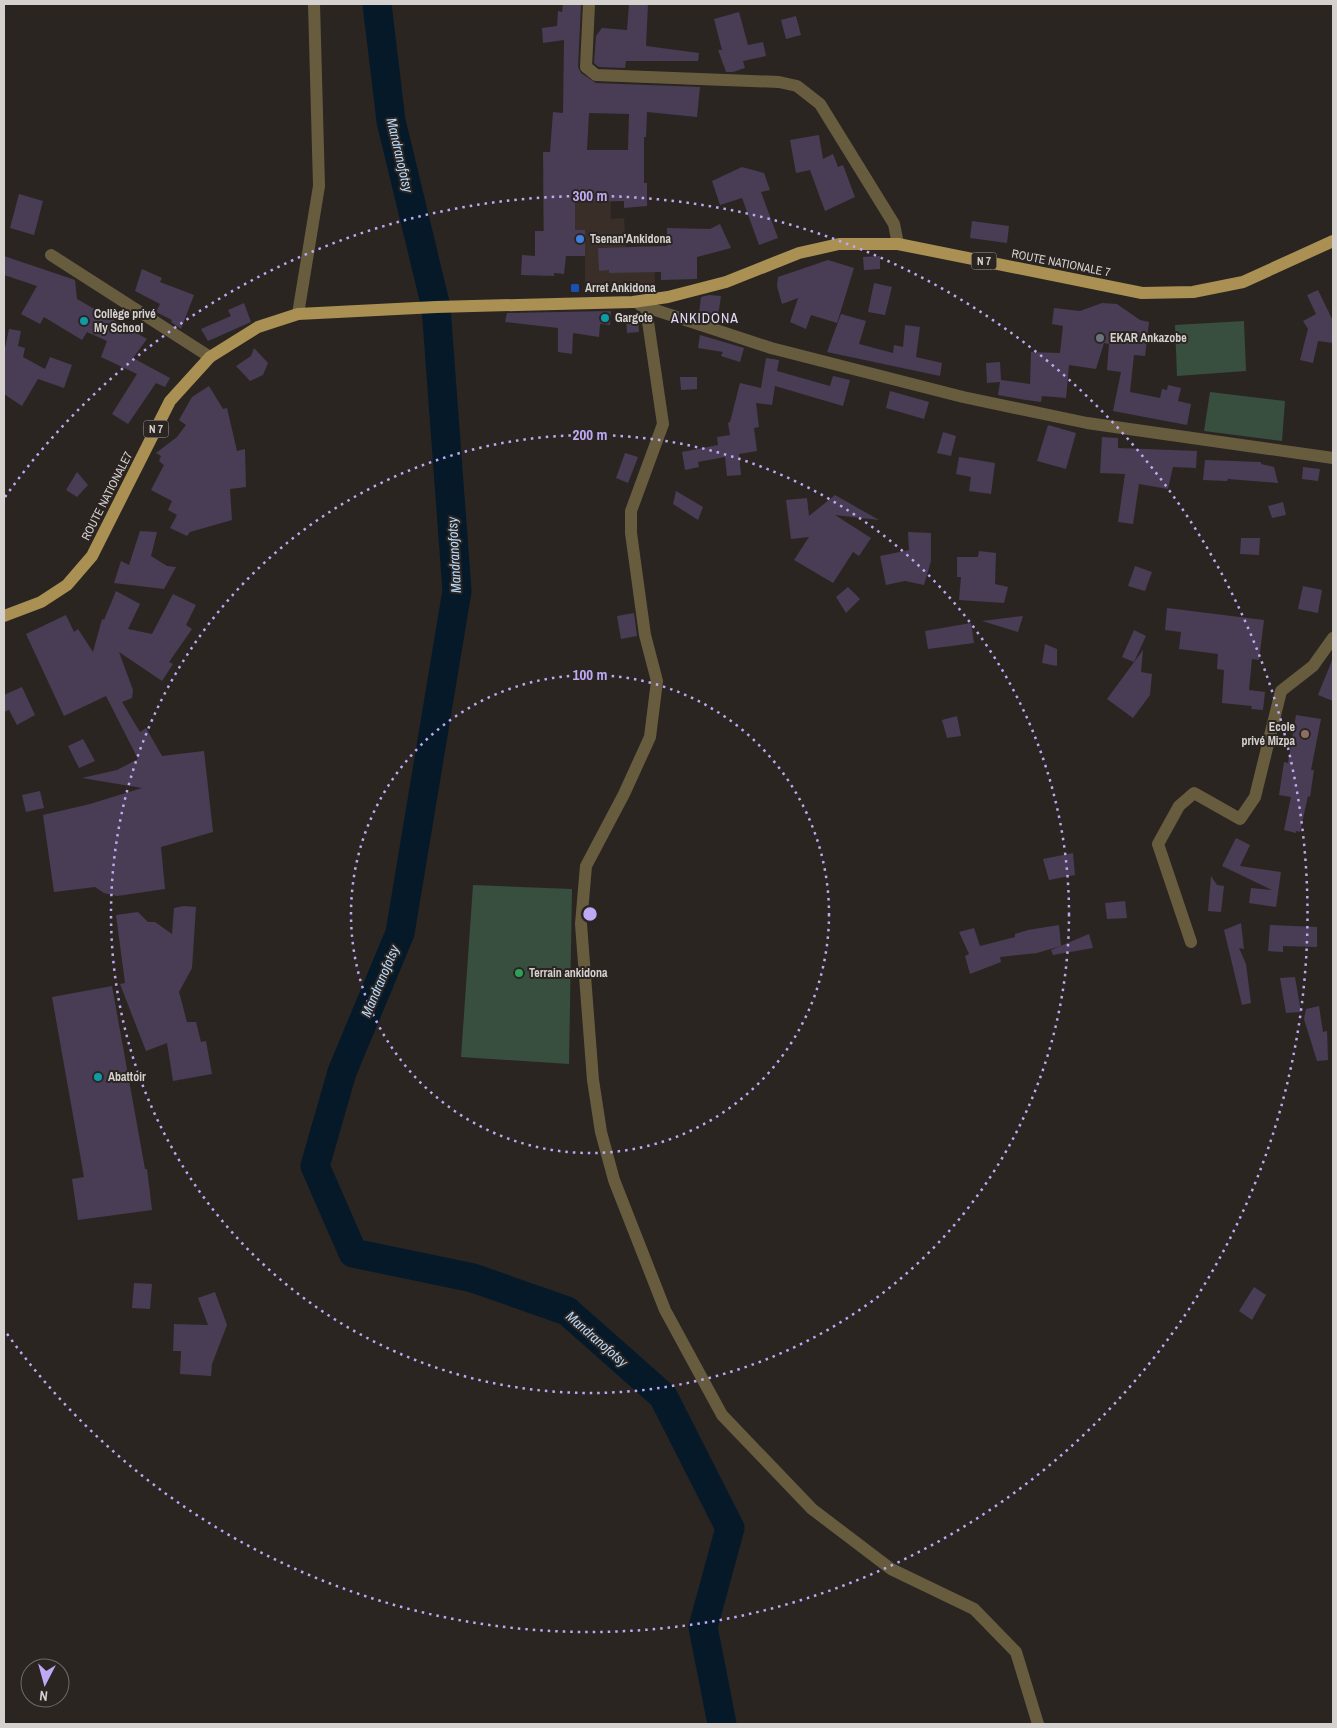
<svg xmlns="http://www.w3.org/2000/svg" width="1337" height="1728" font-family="'Archivo Narrow',sans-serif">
<rect width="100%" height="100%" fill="#2b2522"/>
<path fill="#3a2e29" d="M610 176 611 219 624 218 626 247 654 246 655 284 585 287V256L535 255V231H543V177Z"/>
<g fill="#384e3f">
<path d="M1244 321 1246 371 1177 376 1175 325Z"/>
<path d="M1210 392 1285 401 1282 441 1204 431Z"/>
<path d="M473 885 572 889 569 1064 461 1057Z"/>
</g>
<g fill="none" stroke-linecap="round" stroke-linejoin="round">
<path stroke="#061929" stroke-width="29" d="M377 4 391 121 436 307 457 591 400 933 342 1072 315 1166 353 1253 473 1278 567 1311 663 1396 730 1528 703 1627 722 1724"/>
</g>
<g fill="#483d54" fill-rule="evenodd">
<path d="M563 4H581L578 67 581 73 596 83 700 87 697 117 647 112 646 137H644V183H647V206L624 208V201L575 202V230H585V256H566L564 274 554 273V276L521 275 522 255 535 256V231H544L543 152H550L553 112 563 113 564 40 543 43 542 28 557 26 558 11 562 12ZM589 113 629 114 628 150H587Z"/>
<path d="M629 4H648L646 46 699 53 698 61H626L625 68 599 67 594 63 596 36 602 28 627 30Z"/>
<path d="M739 12 748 45 763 42 766 56 743 61 745 68 733 72H726L718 50H722L714 19Z"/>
<path d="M796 16 801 35 786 39 781 20Z"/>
<path d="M819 135 823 159 833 154 838 167 843 165 855 197 825 211 810 170 796 173 790 140Z"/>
<path d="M742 167 764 173 770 190 761 192 778 238 759 245 742 198 720 205 712 181Z"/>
<path d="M19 194 43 201 34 235 10 228Z"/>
<path d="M972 221 1009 226 1007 243 970 238Z"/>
<path d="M720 224 731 248 697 257V279L661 280V272L609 273V270L599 271 598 248 667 246V228L710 229Z"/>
<path d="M4 256 75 280 77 299 147 339 133 358 170 378 165 387 156 383 128 424 112 414 137 374 101 357 107 341 87 332 82 340 44 317 40 324 21 314 37 286 4 275Z"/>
<path d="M880 256V269L864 270 863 257Z"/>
<path d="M828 260 854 268 837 323 811 315 806 329 790 322 798 298 782 304 777 286 778 277Z"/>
<path d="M142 269 162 278 160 282 194 295 181 329 171 322 172 320 156 312 160 304 135 291Z"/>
<path d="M874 283 892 287 885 315 868 312Z"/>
<path d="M1318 290 1333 321V343L1318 341 1313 363 1300 360 1308 329 1303 321 1316 314 1307 295Z"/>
<path d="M709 295 721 296 718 316 699 313 701 297Z"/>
<path d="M244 303 251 322 208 341 201 329 231 316 228 310Z"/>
<path d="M1102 303 1117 304 1140 320 1149 322 1145 356 1134 355 1130 392 1160 398 1162 389 1167 390 1168 385 1181 388 1178 401 1191 404 1187 425 1113 411 1121 372 1107 370 1109 344 1104 343 1096 369 1069 365 1066 398 1042 396 1041 402 1026 400 998 395 1000 382 987 383 986 363 1000 362 1001 380 1030 384 1031 352 1060 353 1063 326 1052 324 1054 308 1080 311Z"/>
<path d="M611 311 610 325 600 324 599 337 573 333 572 354 558 352V328L505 322 507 313Z"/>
<path d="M841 314 866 321 859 344 893 353 894 345 903 347 905 325 920 327 916 357 942 363 940 376 827 352Z"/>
<path d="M638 317 639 332 627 333 626 318Z"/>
<path d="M9 329 21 331 18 346 25 348 23 357 45 369 50 357 72 365 64 388 38 379 22 406 4 394V353Z"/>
<path d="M700 335 744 348 740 362 721 356 723 352 698 348Z"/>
<path d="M254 348 268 363 263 375 250 381 236 366 251 356Z"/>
<path d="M766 358 779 360 777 371 830 386 833 376 850 380 843 406 775 386 772 405 756 403 759 427 754 428 757 451 739 454 741 475 727 476 725 457 698 462 699 467 685 470 682 452 718 445 717 437 730 435 728 423 730 422 740 383 761 388Z"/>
<path d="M680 377H697V389L681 390Z"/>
<path d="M209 386 223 409 227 408 237 451 245 449 246 487 230 489 232 520 190 532 187 536 170 528 177 515 168 510 172 501 151 490 164 465 159 461 161 456 156 453 177 437 186 425 179 420 192 397Z"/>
<path d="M890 391 929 402 924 419 886 408Z"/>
<path d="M1048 425 1076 433 1066 469 1037 461Z"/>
<path d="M943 432 956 436 951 456 937 453Z"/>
<path d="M1102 437 1118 438V448L1197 451 1196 468 1173 467 1168 489 1139 484 1133 524 1118 522 1125 474 1100 473Z"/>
<path d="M625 453 638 457 628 483 616 478Z"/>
<path d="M959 457 995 463 991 494 969 491 971 477 956 474Z"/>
<path d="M1205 460 1261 462V464L1274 467 1278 483 1228 479 1227 481 1203 480Z"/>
<path d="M1303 467 1320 469 1318 481 1302 479Z"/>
<path d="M77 472 88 485 77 497 66 490Z"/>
<path d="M676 491 703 507 698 520 673 504Z"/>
<path d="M835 495 879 520 835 515 871 538 859 556 853 552 833 583 794 560 809 537 791 539 786 500 807 498 809 516Z"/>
<path d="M1283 502 1286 515 1272 518 1268 506Z"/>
<path d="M140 531 157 532 151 556 167 566 176 567 164 589 114 583 121 561 129 565Z"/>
<path d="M908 532 931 533V561L924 585 905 581 886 585 880 556 909 550Z"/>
<path d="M1241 538H1260L1259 555 1240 554Z"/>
<path d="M979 551 996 553 995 584 1008 587 1004 603 959 600 961 577H957V557H978Z"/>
<path d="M1135 566 1152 572 1145 591 1128 586Z"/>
<path d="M1303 586 1322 590 1318 613 1298 609Z"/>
<path d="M848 587 860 599 846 613 836 597Z"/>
<path d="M116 591 140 604 128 629 152 634 173 594 196 605 186 625 192 629 169 662 173 664 162 681 119 652 133 690 132 698 122 702 140 732 146 728 162 756 204 751 213 832 161 847 165 889 117 896 104 893 95 887 54 892 43 815 90 804 142 788 82 778 117 770 138 759 106 696 64 716 26 634 66 615 74 632 78 629 93 652 102 619 104 620Z"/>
<path d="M1167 608 1264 620 1259 660 1252 659 1249 690 1265 692 1263 710 1251 709 1252 706 1222 703 1224 670 1217 669 1218 654 1179 649 1181 632 1165 630Z"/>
<path d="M634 613 637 636 621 639 617 616Z"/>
<path d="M1023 616 1018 632 982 621Z"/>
<path d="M971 623 974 643 928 649 925 631Z"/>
<path d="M1134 630 1146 636 1134 662 1122 657Z"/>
<path d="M1045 644 1057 649V666L1042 663Z"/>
<path d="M1143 650 1141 672 1152 674 1150 695 1133 718 1107 699Z"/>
<path d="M1333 658V701L1318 695Z"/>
<path d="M22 687 35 715 17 725 9 710 4 712V695Z"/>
<path d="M1296 715 1321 719 1311 770H1314L1310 797 1308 796 1300 832 1296 831V833L1284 830 1291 797 1279 795 1284 762 1288 763Z"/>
<path d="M957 716 961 736 947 738 942 720Z"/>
<path d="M83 739 95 761 79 768 68 746Z"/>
<path d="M40 791 44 808 26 812 22 795Z"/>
<path d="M1236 838 1250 845 1240 866 1281 872 1276 907 1249 903 1251 888 1272 890 1222 866Z"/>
<path d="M1073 853 1075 875 1049 880 1043 859Z"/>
<path d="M1211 876 1217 885 1224 886 1221 912 1208 911Z"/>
<path d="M1125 901 1127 918 1107 919 1105 903Z"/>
<path d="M184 906 196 907 192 968 179 992 187 1022H196L201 1042 206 1041 212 1074 173 1081 167 1043 146 1051 120 984 125 983 116 915 138 912 148 922H155L172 934 174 908Z"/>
<path d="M1241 923 1244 949 1239 948 1246 964 1251 1003 1242 1005 1224 930Z"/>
<path d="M1059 925 1061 946 1037 953 1000 957 1001 962 970 974 965 956 969 954 959 932 974 928 980 946 1015 937V934L1028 930Z"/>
<path d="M1270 925 1317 927V947L1283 946V952L1268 951Z"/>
<path d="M1089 934 1093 948 1053 955 1051 950Z"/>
<path d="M1295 977 1301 1012 1286 1013 1280 978Z"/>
<path d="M112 986 145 1169H147L152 1210 78 1220 72 1179 84 1177 52 997Z"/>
<path d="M1319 1006 1323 1032 1327 1031 1328 1060 1317 1061 1304 1019 1306 1009Z"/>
<path d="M134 1283 152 1284 150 1309 132 1308Z"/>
<path d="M1254 1287 1266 1295 1252 1320 1239 1311Z"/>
<path d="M215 1292 227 1325 212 1364 211 1376 180 1374 181 1351H173L174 1324 208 1325 198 1298Z"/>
</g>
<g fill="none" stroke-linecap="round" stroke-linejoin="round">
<g stroke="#685c3f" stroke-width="12">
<path d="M589 4 586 67 596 75 779 82 797 86 820 104 894 224 898 244"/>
<path d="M51 255 210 357"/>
<path d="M640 305 771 348 963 397 1087 423 1333 458"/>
<path d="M646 308 663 424 631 511V533L645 635 657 681 650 737 624 794 586 866 581 924 593 1080 601 1132 614 1180 665 1310 722 1415 812 1509 891 1569 974 1609 1016 1652 1038 1724"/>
<path d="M298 314 319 186 314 4"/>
<path d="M1191 942 1158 844 1179 806 1194 793 1240 819 1255 797 1281 691 1313 666 1333 638"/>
</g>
<path stroke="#aa9053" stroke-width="12" d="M4 616 41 602 67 585 92 556 170 401 210 357 258 327 298 314 436 307 633 302 668 297 726 282 799 253 839 244H898L1142 293 1193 292 1243 282 1333 241"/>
</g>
<g fill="none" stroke="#bea9f5" stroke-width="2.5" stroke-dasharray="2.5 5">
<circle cx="590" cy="914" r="239"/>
<circle cx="590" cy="914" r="479"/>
<path d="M5 497A718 718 0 1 1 5 1331"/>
</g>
<circle fill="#3f7fe0" stroke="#2b2522" stroke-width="2" cx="580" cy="239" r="5"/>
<rect fill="#1a4fb4" stroke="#2b2522" stroke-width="2" x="570" y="283" width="10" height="10" rx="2.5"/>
<g fill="#0f9aa8" stroke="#2b2522" stroke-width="2">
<circle cx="605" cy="318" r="5"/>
<circle cx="84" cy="321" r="5"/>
<circle cx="98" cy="1077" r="5"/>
</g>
<circle fill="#6b7280" stroke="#2b2522" stroke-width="2" cx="1100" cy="338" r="5"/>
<circle fill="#8d6e63" stroke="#2b2522" stroke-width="2" cx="1305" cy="734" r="5"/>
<circle fill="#2e9e5b" stroke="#2b2522" stroke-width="2" cx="519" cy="973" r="5"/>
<g text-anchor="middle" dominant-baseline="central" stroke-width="4" stroke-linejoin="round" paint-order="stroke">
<g fill="#2b2522" stroke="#a29d9b" stroke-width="1">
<rect x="971.5" y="252.5" width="25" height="17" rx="4"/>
<rect x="143.5" y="420.5" width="25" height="17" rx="4"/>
</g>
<g font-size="11" font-weight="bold" fill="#d5d1cf">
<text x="984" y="261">N 7</text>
<text x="156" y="429">N 7</text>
</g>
<g font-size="12" font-weight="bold" fill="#d5d1cf" stroke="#2b2522" text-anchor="start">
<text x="590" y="239">Tsenan'Ankidona</text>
<text x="585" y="288">Arret Ankidona</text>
<text x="94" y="314">Collège privé<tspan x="94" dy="14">My School</tspan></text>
<text x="615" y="318">Gargote</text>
<text x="1110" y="338">EKAR Ankazobe</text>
<text x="1295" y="727" text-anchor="end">Ecole<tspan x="1295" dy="14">privé Mizpa</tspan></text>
<text x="529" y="973">Terrain ankidona</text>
<text x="108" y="1077">Abattoir</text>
</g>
<g font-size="12" fill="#d5d1cf" stroke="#2b2522">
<text transform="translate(1061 263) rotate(11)">ROUTE NATIONALE 7</text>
<text transform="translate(107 496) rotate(-63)">ROUTE NATIONALE7</text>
</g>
<g font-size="14" font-style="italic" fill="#b7d8f8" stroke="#2b2522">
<text transform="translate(400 155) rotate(77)">Mandranofotsy</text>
<text transform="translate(454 555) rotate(-93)">Mandranofotsy</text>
<text transform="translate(380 981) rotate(-67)">Mandranofotsy</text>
<text transform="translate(597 1339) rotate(41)">Mandranofotsy</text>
</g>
<g font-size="14" letter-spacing="1" fill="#e1daf7" stroke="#2b2522">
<text x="705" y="318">ANKIDONA</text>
</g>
</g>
<circle cx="590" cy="914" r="8" fill="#bea9f5" stroke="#2b2522" stroke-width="2.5"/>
<g font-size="15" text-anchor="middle" font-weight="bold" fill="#bea9f5" stroke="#2b2522" stroke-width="4" stroke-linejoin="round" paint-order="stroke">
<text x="590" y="201">300 m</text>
<text x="590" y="440">200 m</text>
<text x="590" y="680">100 m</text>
</g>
<rect width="1337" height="1728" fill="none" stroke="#d5d1cf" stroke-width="10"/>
<g transform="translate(45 1683) rotate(186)"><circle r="24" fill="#2b2522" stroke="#6f6a67"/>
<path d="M0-4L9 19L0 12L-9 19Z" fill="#bea9f5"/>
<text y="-8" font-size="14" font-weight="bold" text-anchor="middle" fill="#d5d1cf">N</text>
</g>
</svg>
